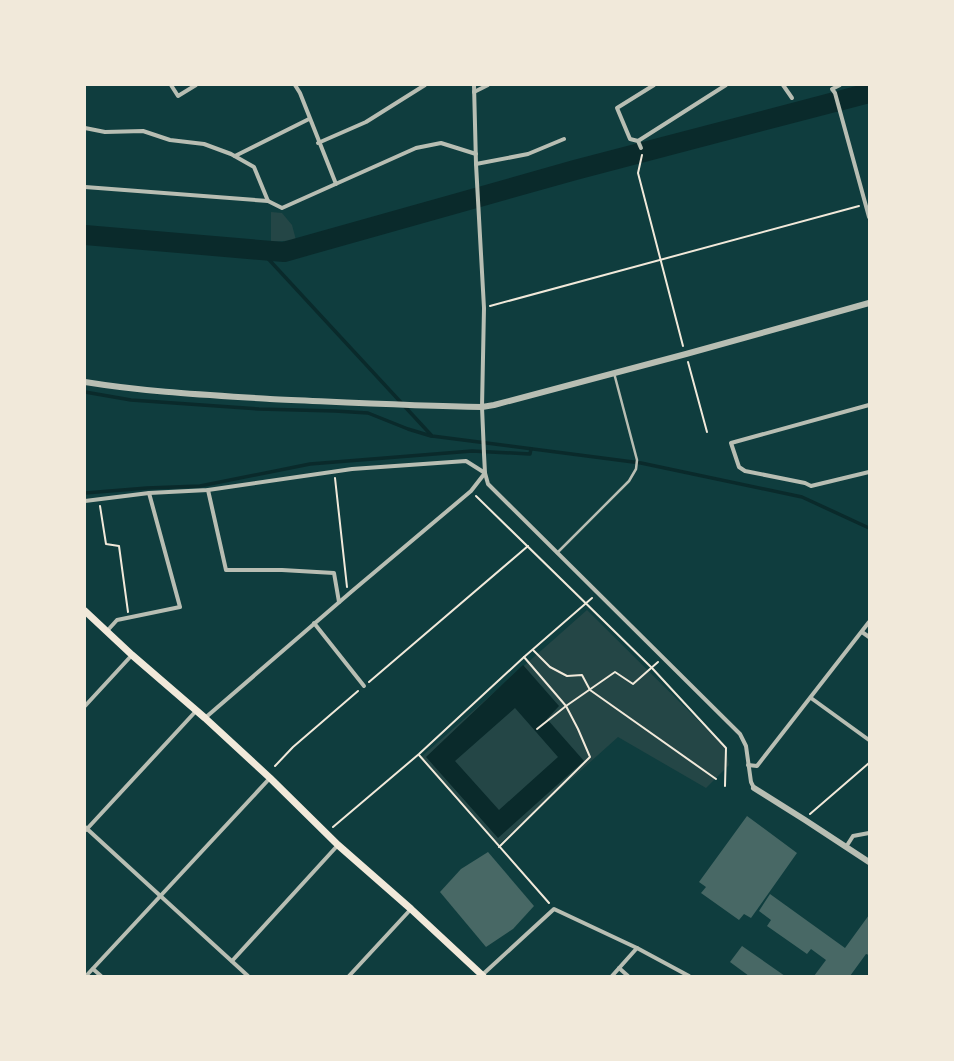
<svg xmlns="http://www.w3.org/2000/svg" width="954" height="1061" font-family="Poppins,sans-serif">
<rect width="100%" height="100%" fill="#0f3d3e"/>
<g fill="#244646">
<path d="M271 212 282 213 292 225 296 240 271 242Z"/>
<path d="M587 610 726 748 729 765 706 788 618 737 498 845 420 758Z"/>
</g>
<path fill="#0a2a2b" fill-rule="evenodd" d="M523 665 559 706 547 719 584 761 498 838 426 757ZM515 708 558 757 499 810 455 761Z"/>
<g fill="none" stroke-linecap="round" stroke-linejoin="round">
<g stroke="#0a2a2b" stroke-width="3.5">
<path d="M261 251 432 436 641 463 802 497 869 528"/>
<path d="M85 392 131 400 259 409 335 411 368 413 408 429 431 436"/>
<path d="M85 493 147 488 200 486 310 464 472 451 530 454 531 449"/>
</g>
<path stroke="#0a2a2b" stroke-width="20" d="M85 235 284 252 575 170 869 93"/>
</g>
<g fill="#486865">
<path d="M747 816 797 853 751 918 744 914 739 920 701 893 706 887 699 882Z"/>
<path d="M488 852 534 906 513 929 486 947 440 892 461 869Z"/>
<path d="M770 894 845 948 869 915V955L866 954 850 976H814L826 960 811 949 807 954 767 926 771 920 759 911Z"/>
<path d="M742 946 785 976H749L730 962Z"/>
</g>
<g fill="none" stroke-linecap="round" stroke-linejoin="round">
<g stroke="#f1e9da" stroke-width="2">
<path d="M642 155 638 173 683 346"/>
<path d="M490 306 859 206"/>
<path d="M688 362 707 432"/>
<path d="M335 478 347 587"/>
<path d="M476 496 652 668 726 748 725 786"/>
<path d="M100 506 106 544 119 546 128 612"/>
<path d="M533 650 550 667 567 676 582 675 590 690 716 779"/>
<path d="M369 682 528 546"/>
<path d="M537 729 566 706 615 672 633 684 658 662"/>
<path d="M419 755 549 903"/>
<path d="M275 766 293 747 358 691"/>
<path d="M810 814 869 763"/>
<path d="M333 827 419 754 524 657 592 598"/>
<path d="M499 847 590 757 578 729 566 706 524 657"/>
</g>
<path stroke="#b8beb3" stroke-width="2.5" d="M557 553 629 481 636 469 637 460 614 373"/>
<g stroke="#b8beb3" stroke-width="4">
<path d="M171 85 178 96 196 85"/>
<path d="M295 85 300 93 336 184"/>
<path d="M474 85 476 164 484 308 482 407 484 454 485 473 488 484 740 734 746 746 751 782 754 788"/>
<path d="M783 85 792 98"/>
<path d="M840 85 832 89 835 93 869 217"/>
<path d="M474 92 488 85"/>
<path d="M85 128 105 132 143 131 170 140 204 144 231 154 254 167 268 201 282 208 416 148 441 143 476 154"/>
<path d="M638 141 726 85"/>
<path d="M318 143 366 122 425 85"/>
<path d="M641 148 638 141 630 139 617 108 654 85"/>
<path d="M235 156 309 119"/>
<path d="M476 164 528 154 564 139"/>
<path d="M85 187 268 201"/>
<path d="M869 405 731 443 739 467 745 471 805 483 811 486 869 472"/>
<path d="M208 490 226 570H282L334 573 339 602"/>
<path d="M85 501 149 493 208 490 352 469 466 461 485 473"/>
<path d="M314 623 364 686"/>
<path d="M107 631 117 620 180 607 149 493"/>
<path d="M862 632 869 637"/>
<path d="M811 698 869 740"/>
<path d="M85 706 132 655"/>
<path d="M205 718 351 592 471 491 485 473"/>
<path d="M748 765 757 766 869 622"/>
<path d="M85 827 248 976"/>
<path d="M86 830 196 711"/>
<path d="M846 847 853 836 869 833"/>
<path d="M232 961 338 845"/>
<path d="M619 968 628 976"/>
<path d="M93 969 101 976"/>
<path d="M86 976 270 778"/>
<path d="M349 976 411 909"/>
<path d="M481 976 554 909 637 948 689 976"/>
<path d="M612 976 637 948"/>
</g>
<g stroke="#b8beb3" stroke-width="6">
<path d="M85 382C146 392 208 395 270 399 340 402 411 406 482 407L494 405 686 354 869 303"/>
<path d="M754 788 805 820 869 862"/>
</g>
<path stroke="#f1e9da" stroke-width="7" d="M85 611 132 655 205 718 270 778 338 845 411 909 483 976"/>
</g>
<rect width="954" height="1061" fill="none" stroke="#f1e9da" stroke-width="172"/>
</svg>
